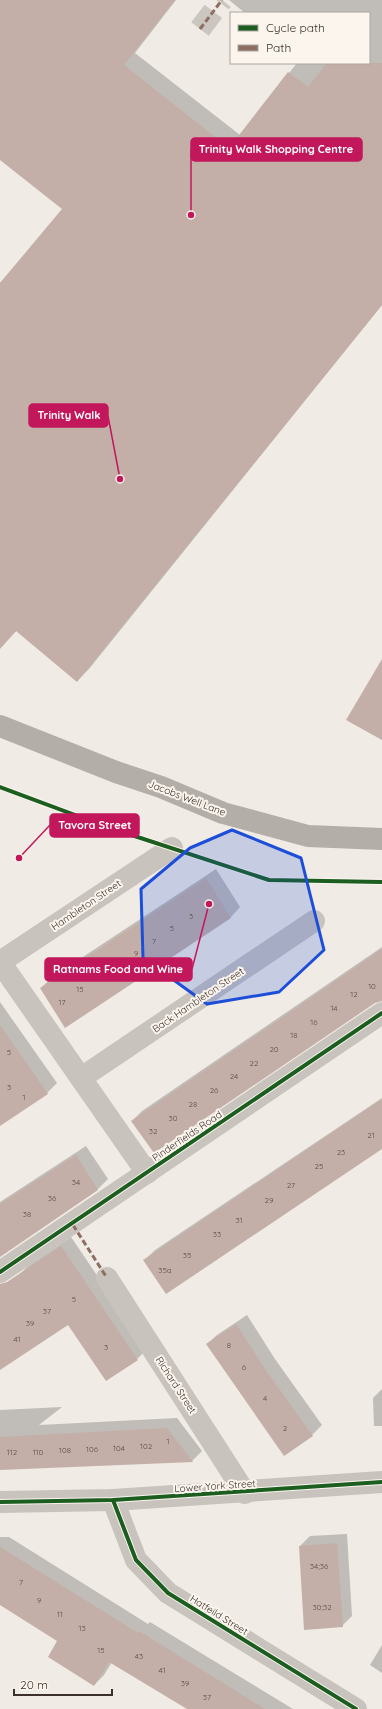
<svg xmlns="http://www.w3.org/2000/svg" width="382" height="1709" font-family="Quicksand,sans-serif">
<rect width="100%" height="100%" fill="#f0ebe5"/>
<g fill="#0003">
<path d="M0 0H176L135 53 240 135 297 63H369V13H245L229 0H382V305L89 669 77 681 17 630 0 648V283L64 209 0 158Z"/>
<path d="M216 869 240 907 231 917 41 988 51 978Z"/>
<path d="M382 947V999L132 1121 142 1111Z"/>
<path d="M0 1002 57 1083 47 1093 8 1119 0 1107Z"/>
<path d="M382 1098V1148L145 1260 155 1250Z"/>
<path d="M86 1146 108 1179 98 1189 3 1254 0 1249V1202Z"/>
<path d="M71 1237 147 1349 137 1359 69 1323 0 1366V1313L18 1276 28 1266Z"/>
<path d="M247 1315 275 1359 322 1425 312 1435 285 1455 207 1344 217 1335Z"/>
<path d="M382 1389V1426H374L373 1398Z"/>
<path d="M62 1407 39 1425 177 1418 202 1451 192 1461 0 1469V1410Z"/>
<path d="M347 1534 352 1616 342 1626 300 1546 310 1536Z"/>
<path d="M0 1537H9L148 1624 150 1622 293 1709H189L112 1662 104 1675 94 1685 59 1641 0 1604Z"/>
<path d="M382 1645V1673L370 1665Z"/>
</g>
<g fill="#c3afa7">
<path d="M0 0H175L124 65 229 148 288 72 308 87 327 63H382V305L77 682 16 631 0 649V283L62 209 0 160Z"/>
<path d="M382 659V740L346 720Z"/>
<path d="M206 878 231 918 65 1028 40 988Z"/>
<path d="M382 949V1001L375 1003 154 1153 131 1121Z"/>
<path d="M0 1025 48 1094 0 1126Z"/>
<path d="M382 1099V1149L166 1294 143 1260Z"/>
<path d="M76 1155 98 1190 0 1257V1204Z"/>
<path d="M61 1246 138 1360 106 1381 68 1325 0 1370V1284L7 1282Z"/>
<path d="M236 1324 265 1369 313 1436 284 1456 206 1344Z"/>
<path d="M167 1428 193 1462 0 1470V1437Z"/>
<path d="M337 1543 343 1627 304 1630 299 1546Z"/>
<path d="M0 1547 138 1633 139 1631 265 1709H187L109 1662 94 1686 48 1657 57 1641 0 1605Z"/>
</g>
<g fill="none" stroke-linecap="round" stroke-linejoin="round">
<path stroke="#ccc6c0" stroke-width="22" stroke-dasharray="22 11" stroke-linecap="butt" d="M200 29 222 0"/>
<g stroke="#c9c3be" stroke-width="22">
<path d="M0 962 147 1173"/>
<path d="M0 962 172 848"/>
<path d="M81 1078 314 921"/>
<path d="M0 1272 382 1013"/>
<path d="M107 1278 245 1493"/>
<path d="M113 1500 136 1560 168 1593 356 1709"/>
<path d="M0 1502 113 1500 382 1482"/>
</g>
<path stroke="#b4aea8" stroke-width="22" d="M0 726 116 772 161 787 223 813 308 836 382 839"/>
<g stroke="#8d6e63" stroke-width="3" stroke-dasharray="6 3" stroke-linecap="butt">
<path d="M200 29 222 0"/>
<path d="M73 1225 107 1278"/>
</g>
<g stroke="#fbf5ee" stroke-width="6">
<g id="cycleway">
<path d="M0 787 110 828 269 880 382 882"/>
<path d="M0 1272 382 1013"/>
<path d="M113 1500 136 1560 168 1593 356 1709"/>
<path d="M0 1502 113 1500 382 1482"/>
</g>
</g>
<use href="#cycleway" stroke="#1b5e20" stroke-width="4"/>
</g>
<path fill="#1d4ed8" fill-opacity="0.2" stroke="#1d4ed8" stroke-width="3" stroke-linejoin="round" d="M232 830 301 858 324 950 279 992 207 1004 143 958 141 889 190 848Z"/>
<g text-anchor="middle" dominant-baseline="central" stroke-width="4" stroke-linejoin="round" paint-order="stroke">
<g font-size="8" fill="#5d504a">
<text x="191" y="916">3</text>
<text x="172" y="928">5</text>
<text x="154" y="941">7</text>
<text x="136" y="953">9</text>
<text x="372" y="986">10</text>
<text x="80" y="989">15</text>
<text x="354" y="994">12</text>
<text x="62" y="1002">17</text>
<text x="334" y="1008">14</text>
<text x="314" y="1022">16</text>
<text x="294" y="1035">18</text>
<text x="274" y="1049">20</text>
<text x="9" y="1052">5</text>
<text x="254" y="1063">22</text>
<text x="234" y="1076">24</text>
<text x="9" y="1087">3</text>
<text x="214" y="1090">26</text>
<text x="24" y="1097">1</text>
<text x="193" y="1104">28</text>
<text x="173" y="1118">30</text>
<text x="153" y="1131">32</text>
<text x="371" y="1135">21</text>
<text x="341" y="1152">23</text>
<text x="319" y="1166">25</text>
<text x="76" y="1182">34</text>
<text x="291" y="1185">27</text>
<text x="52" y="1198">36</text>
<text x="269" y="1200">29</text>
<text x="27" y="1214">38</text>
<text x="239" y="1220">31</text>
<text x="217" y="1234">33</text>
<text x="187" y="1255">35</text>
<text x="165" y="1270">35a</text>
<text x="74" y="1299">5</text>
<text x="47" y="1311">37</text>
<text x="30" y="1323">39</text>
<text x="17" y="1339">41</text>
<text x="229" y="1345">8</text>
<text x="106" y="1347">3</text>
<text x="244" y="1367">6</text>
<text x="265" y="1398">4</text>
<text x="285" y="1428">2</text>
<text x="168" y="1441">1</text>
<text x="146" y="1446">102</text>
<text x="119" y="1448">104</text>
<text x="92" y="1449">106</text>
<text x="65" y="1450">108</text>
<text x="12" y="1452">112</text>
<text x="38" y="1452">110</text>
<text x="319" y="1566">34;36</text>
<text x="21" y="1582">7</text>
<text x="39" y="1600">9</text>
<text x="322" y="1607">30;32</text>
<text x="60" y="1614">11</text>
<text x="82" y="1628">13</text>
<text x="101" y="1650">15</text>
<text x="139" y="1656">43</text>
<text x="162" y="1670">41</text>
<text x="185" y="1683">39</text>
<text x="207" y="1697">37</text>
</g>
<g font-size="10" fill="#3b302b" stroke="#fbf5ee">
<text transform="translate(187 798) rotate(21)">Jacobs Well Lane</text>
<text transform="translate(86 905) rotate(-34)">Hambleton Street</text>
<text transform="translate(198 1000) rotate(-34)">Back Hambleton Street</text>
<text transform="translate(187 1136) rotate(-34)">Pinderfields Road</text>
<text transform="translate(176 1385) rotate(57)">Richard Street</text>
<text transform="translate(215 1486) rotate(-4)">Lower York Street</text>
<text transform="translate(219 1615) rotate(32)">Hatfeild Street</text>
</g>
</g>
<path fill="none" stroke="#c2185b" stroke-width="1.5" d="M191 215L191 149M120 479L108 416M19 858L50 825M209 904L192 969"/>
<g fill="#c2185b" stroke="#fbf5ee" stroke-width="1.5">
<circle cx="191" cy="215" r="4"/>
<circle cx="120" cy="479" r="4"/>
<circle cx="19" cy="858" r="4"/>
<circle cx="209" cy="904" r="4"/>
</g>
<g fill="#c2185b" stroke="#c2185b" stroke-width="1.5">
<rect x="191" y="138" width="171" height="23" rx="4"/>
<rect x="29" y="404" width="79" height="23" rx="4"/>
<rect x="50" y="814" width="89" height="23" rx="4"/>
<rect x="45" y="958" width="147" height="23" rx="4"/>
</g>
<g font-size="11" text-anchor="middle" font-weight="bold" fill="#fff">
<text x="276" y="153">Trinity Walk Shopping Centre</text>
<text x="69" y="419">Trinity Walk</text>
<text x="95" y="829">Tavora Street</text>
<text x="118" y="973">Ratnams Food and Wine</text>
</g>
<rect x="230" y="12" width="140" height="52" fill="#fbf5ee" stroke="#aea6a0"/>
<rect x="238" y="25" width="20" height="6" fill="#1b5e20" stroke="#aea6a0"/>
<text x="266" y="32" font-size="12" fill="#3b302b">Cycle path</text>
<rect x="238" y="45" width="20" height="6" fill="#8d6e63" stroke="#aea6a0"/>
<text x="266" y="52" font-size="12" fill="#3b302b">Path</text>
<path d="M14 1689v6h98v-6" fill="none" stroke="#3b302b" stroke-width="2"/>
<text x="20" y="1689" font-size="12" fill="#3b302b" stroke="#fbf5ee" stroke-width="3" paint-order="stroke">20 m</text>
</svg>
